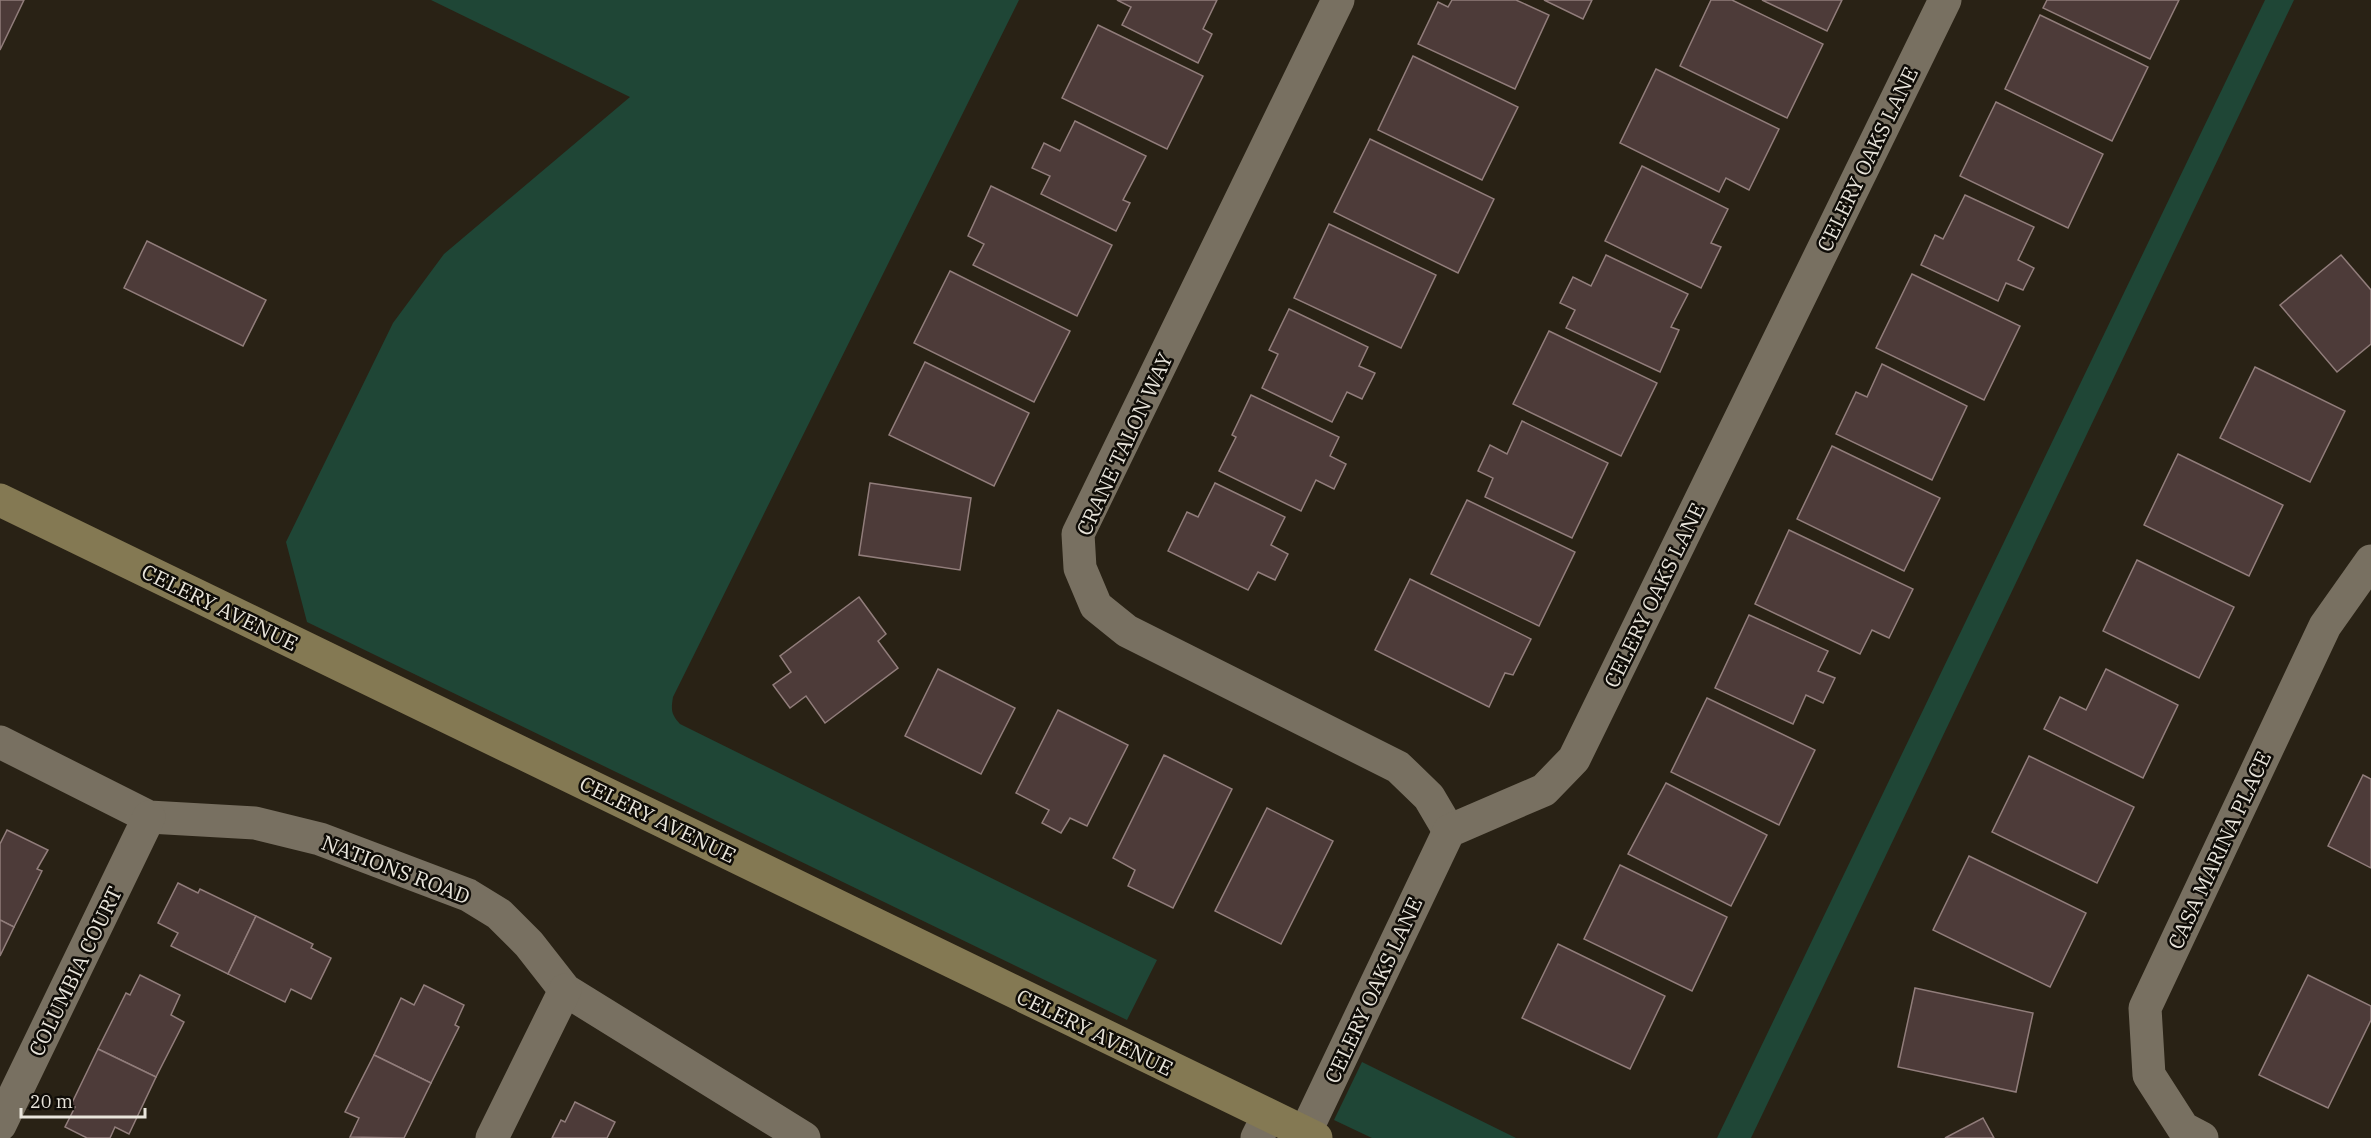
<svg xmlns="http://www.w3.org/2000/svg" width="2371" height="1138" font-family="'IBM Plex Serif',serif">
<rect width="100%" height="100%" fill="#292215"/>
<g fill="#1f4636">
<path d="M431 0H1019L673 697C671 710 671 714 680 724L1157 960 1127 1020 307 622 286 542 393 323 444 254 630 97Z"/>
<path d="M2265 0H2294L1751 1138H1717Z"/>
<path d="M1362 1062 1516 1138H1372L1334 1120Z"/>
</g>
<g fill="#4d3b39" stroke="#917d7b" stroke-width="1.5">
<path d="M0 0H24L0 50Z"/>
<path d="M1117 0H1217L1203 29 1212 34 1198 63 1122 25 1131 7Z"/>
<path d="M1452 0H1516L1549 15 1515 89 1418 44 1438 2 1448 7Z"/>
<path d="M1544 0H1592L1583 19Z"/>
<path d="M1711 0H1732L1823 44 1787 118 1680 66Z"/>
<path d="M1762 0H1842L1827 31Z"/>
<path d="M2047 0H2179L2150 59 2043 8Z"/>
<path d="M2040 15 2148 67 2112 141 2005 89Z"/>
<path d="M1098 25 1203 76 1167 149 1062 98Z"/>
<path d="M1413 56 1518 107 1482 180 1378 130Z"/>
<path d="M1656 69 1779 129 1749 190 1726 178 1719 192 1620 143Z"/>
<path d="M1996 102 2103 154 2068 228 1960 176Z"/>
<path d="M1075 121 1146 156 1123 200 1130 203 1116 231 1041 194 1050 176 1032 168 1044 143 1060 151Z"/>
<path d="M1370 139 1494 199 1458 273 1334 212Z"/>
<path d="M1642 166 1728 209 1711 243 1721 247 1701 288 1605 241Z"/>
<path d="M991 186 1112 245 1077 316 973 265 984 244 968 236Z"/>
<path d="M1965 195 2034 227 2018 260 2034 268 2023 290 2006 283 1998 301 1921 265 1935 235 1943 239Z"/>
<path d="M1329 224 1436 275 1401 348 1294 298Z"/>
<path d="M147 241 266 300 243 346 124 288Z"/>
<path d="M1606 255 1688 294 1671 327 1679 330 1660 372 1566 328 1575 310 1560 303 1573 277 1591 286Z"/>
<path d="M2341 255 2371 290V344L2337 372 2280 305Z"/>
<path d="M950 271 1070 331 1034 402 914 343Z"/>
<path d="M1912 274 2020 326 1984 400 1876 348Z"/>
<path d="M1289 309 1368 347 1359 366 1375 373 1362 399 1347 392 1332 422 1262 388 1278 354 1269 350Z"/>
<path d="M1549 331 1657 383 1621 456 1513 404Z"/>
<path d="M925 362 1029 413 994 486 889 435Z"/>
<path d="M1882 364 1967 406 1932 480 1836 434 1856 392 1867 397Z"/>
<path d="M2255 367 2345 411 2310 482 2220 438Z"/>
<path d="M1251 395 1339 437 1330 456 1346 464 1334 489 1316 480 1301 511 1219 471 1236 437 1232 435Z"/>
<path d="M1522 421 1608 463 1572 538 1485 497 1493 478 1478 471 1490 445 1507 454Z"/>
<path d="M1832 446 1940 498 1904 571 1797 519Z"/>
<path d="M2178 454 2283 505 2249 576 2144 525Z"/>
<path d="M870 483 971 498 960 570 859 555Z"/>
<path d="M1215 483 1285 517 1271 545 1288 554 1275 580 1258 572 1248 590 1168 551 1187 512 1198 517Z"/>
<path d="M1467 500 1575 552 1539 626 1431 574Z"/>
<path d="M1789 530 1913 589 1889 638 1872 630 1860 654 1755 604Z"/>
<path d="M2137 560 2234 607 2199 678 2103 631Z"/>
<path d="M1410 579 1531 639 1513 675 1505 673 1489 707 1375 650Z"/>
<path d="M859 597 886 634 878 641 898 668 825 723 806 696 790 708 773 685 791 672 780 656Z"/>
<path d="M1749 615 1828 651 1818 671 1835 678 1823 703 1806 695 1793 724 1715 688Z"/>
<path d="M938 669 1015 708 981 774 905 736Z"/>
<path d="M2106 669 2178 705 2143 778 2044 729 2060 697 2086 710Z"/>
<path d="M1707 698 1815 750 1779 825 1671 772Z"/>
<path d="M1058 710 1128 745 1087 826 1070 818 1061 833 1042 823 1049 810 1016 793Z"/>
<path d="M1164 755 1232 789 1173 908 1128 886 1135 870 1113 858Z"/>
<path d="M2029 756 2134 807 2097 883 1992 832Z"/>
<path d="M2363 775 2371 779V868L2328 846Z"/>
<path d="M1666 783 1767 835 1731 906 1628 854Z"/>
<path d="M1267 808 1333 841 1281 944 1215 911Z"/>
<path d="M7 830 48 850 37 869 42 871 14 927 0 920V844Z"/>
<path d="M1969 856 2086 913 2050 987 1933 930Z"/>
<path d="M1620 865 1727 917 1692 991 1584 939Z"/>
<path d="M178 883 198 893 200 889 256 916 228 974 171 946 178 933 158 923Z"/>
<path d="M256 916 313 944 311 948 331 958 311 999 291 989 285 1002 228 974Z"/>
<path d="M0 920 14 927 0 956Z"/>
<path d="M1558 944 1665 996 1630 1069 1522 1018Z"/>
<path d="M140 975 180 995 171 1015 184 1022 156 1077 98 1049 126 993 130 995Z"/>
<path d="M2308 975 2371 1006V1020L2328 1108 2259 1075Z"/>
<path d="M424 985 464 1005 455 1025 459 1027 431 1083 374 1055 401 998 414 1005Z"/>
<path d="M1915 988 2033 1013 2016 1092 1898 1067Z"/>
<path d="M98 1049 156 1077 129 1134 115 1127 110 1138H87L65 1127 75 1107 71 1105Z"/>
<path d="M374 1055 431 1083 404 1138 350 1137 359 1118 345 1112Z"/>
<path d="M575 1102 615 1122 607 1138H552L561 1120 565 1122Z"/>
<path d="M1983 1118 1994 1138H1945Z"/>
</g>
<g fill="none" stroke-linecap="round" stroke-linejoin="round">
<g stroke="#787061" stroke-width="33">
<path d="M1338 0 1078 534 1080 568 1096 606 1127 631 1398 767 1429 797 1449 831"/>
<path d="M0 742 149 817 255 823 320 839 468 895 499 914 529 944 565 990 804 1138"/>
<path d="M0 1125 149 817"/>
<path d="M1305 1133 1449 831 1544 790 1574 759 1945 0"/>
<path d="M492 1138 565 990"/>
<path d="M1257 1138 1268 1116"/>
<path d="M2202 1138 2183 1128 2149 1075 2145 1008 2325 626 2371 561"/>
</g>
<path stroke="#847953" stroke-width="33" d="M0 500 1316 1138"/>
</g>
<g text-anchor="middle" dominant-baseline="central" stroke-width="5" stroke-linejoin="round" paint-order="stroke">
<g font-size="21" fill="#e9e5dc" stroke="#0f0c07">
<text transform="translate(1867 159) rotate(-64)">CELERY OAKS LANE</text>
<text transform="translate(1124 444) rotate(-65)">CRANE TALON WAY</text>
<text transform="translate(1654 595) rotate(-64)">CELERY OAKS LANE</text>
<text transform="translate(220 607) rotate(26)">CELERY AVENUE</text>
<text transform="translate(658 819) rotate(26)">CELERY AVENUE</text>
<text transform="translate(2219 850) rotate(-65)">CASA MARINA PLACE</text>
<text transform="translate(396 869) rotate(21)">NATIONS ROAD</text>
<text transform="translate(75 971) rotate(-64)">COLUMBIA COURT</text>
<text transform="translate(1373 990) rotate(-65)">CELERY OAKS LANE</text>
<text transform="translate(1095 1032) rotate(26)">CELERY AVENUE</text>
</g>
</g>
<path d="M21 1108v9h124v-9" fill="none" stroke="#e9e5dc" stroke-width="3"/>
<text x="30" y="1108" font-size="18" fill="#e9e5dc" stroke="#0f0c07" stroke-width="4.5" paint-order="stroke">20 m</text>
</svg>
